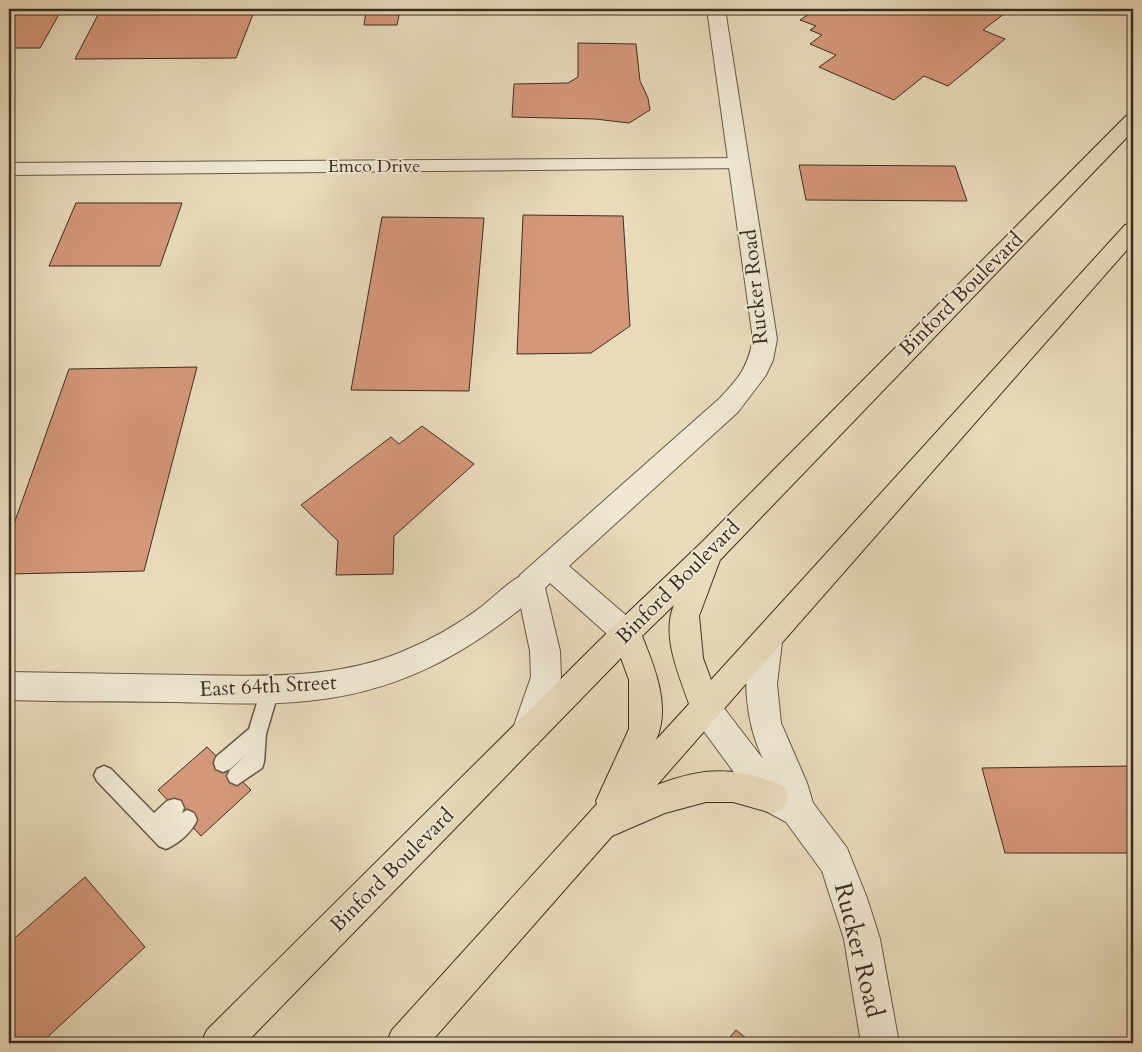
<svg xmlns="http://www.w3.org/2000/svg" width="1142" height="1052" font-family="Cardo,serif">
<rect width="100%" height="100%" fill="#e8dbbb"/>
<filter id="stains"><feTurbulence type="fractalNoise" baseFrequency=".004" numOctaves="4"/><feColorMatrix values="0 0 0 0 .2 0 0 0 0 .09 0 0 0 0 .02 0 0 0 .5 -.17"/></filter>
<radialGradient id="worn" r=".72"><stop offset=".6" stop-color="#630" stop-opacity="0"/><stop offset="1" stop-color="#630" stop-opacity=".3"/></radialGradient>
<g fill="#d59779" stroke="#3b2d22">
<path d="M9 9H62L40 48H9Z"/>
<path d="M101 9H255L236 58 75 59Z"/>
<path d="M533 9H626V13L533 12Z"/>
<path d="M817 9H1007L1009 10 983 30 1005 39 948 86 924 76 894 100 819 67 836 55 810 44 822 35 810 30 816 26 800 20Z"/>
<path d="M366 11H400L397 25H364Z"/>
<path d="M578 43 636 44 640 81 648 98 650 110 629 123 595 119 512 117 514 84 568 83 578 77Z"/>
<path d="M799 165 955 166 967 201 806 200Z"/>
<path d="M76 203H182L160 266H49Z"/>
<path d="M523 215 623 216 630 326 591 353 517 354Z"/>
<path d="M382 217 484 218 469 391 351 390Z"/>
<path d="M197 367 144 571 9 574V538L69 369Z"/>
<path d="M422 426 474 464 394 536 393 574 336 575 338 541 301 505 391 437 399 444Z"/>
<path d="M207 747 251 790 201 836 158 790Z"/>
<path d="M1133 766V853H1005L982 768Z"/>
<path d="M85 877 145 947 41 1043H9V943Z"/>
<path d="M736 1030 752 1043H725Z"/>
</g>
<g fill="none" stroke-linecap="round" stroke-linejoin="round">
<g stroke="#665848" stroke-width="3">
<g id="service">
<path d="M270 682 276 684 279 690 266 734 264 762 262 768 237 785 230 782 227 776 230 770 246 755 230 769 223 772 216 769 214 763 216 757 249 729 261 690 264 684Z"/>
<path d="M104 766 111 769 154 813 167 801 174 799 181 801 184 808 182 813 187 810 194 813 197 820C192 832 178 844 166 849L159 846 97 781 94 775 97 769Z"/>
</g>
</g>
<g stroke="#665848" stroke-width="2">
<g id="minor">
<path d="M740 158 747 160 750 164 747 168 9 175V163Z"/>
<path d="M530 572 540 575 544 584 540 593C466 655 396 695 296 702 256 705 216 703 175 702 120 701 64 702 9 700V672C68 673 127 674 187 675 258 676 331 680 399 653 428 641 456 626 481 607 497 595 511 578 530 572Z"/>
</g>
</g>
<g stroke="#665848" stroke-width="2">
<g id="tertiary">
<path d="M707 9H725L777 339 773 360 766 375 738 412 569 566 636 624 641 633 636 642 626 646 616 642 550 583 545 588 560 651 561 677 538 744 527 749 516 744 511 734 531 677 530 651 516 584 520 575 720 398C739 378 748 367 753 339Z"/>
<path d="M767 629 778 633 782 642 777 684 781 723 807 783 813 803 847 848 867 898 880 939 899 1043H861L844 939 822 871 786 822 760 808 695 719 690 709 695 699 706 695 717 699 763 759C746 724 739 669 756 633Z"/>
</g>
</g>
<g stroke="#3b2d22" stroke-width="2">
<path id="primary" d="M1133 114V131L720 560 699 616 703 658 711 680 1125 225 1133 223V243L657 785C705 766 736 767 784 786L788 797 784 808 772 813 733 802H706L665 813 612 836 430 1043H386L392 1030 597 804 596 801 629 729V680L621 658 246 1043H201L207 1030 616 624 702 542 1126 116ZM674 605C661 636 679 674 689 704L656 740C671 707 655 668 642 636Z"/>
</g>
<use href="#service" fill="#f0e8d3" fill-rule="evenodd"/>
<use href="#minor" fill="#f0e8d3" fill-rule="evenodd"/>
<use href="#tertiary" fill="#f0e8d3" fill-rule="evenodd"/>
<use href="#primary" fill="#e8dbbb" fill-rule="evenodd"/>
</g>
<g text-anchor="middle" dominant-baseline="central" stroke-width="4" stroke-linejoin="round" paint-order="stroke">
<g font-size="18" fill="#3b2d22" stroke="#f0e8d3">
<text x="374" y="166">Emco Drive</text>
</g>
<g font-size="21" fill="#3b2d22" stroke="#f0e8d3">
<text transform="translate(755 287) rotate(-96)">Rucker Road</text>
<text transform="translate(961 294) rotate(-45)">Binford Boulevard</text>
<text transform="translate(678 582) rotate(-45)">Binford Boulevard</text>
<text transform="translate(268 686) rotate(-3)">East 64th Street</text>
<text transform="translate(392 870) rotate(-45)">Binford Boulevard</text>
</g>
<g font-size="25" fill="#3b2d22" stroke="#f0e8d3">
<text transform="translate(859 950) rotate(76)">Rucker Road</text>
</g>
</g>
<rect width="1142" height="1052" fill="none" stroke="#e8dbbb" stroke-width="30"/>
<rect x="10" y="10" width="1122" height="1032" fill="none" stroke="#3b2d22" stroke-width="2.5"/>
<rect x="15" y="15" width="1112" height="1022" fill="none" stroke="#3b2d22"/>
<rect width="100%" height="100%" filter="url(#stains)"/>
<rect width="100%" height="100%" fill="url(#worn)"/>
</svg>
